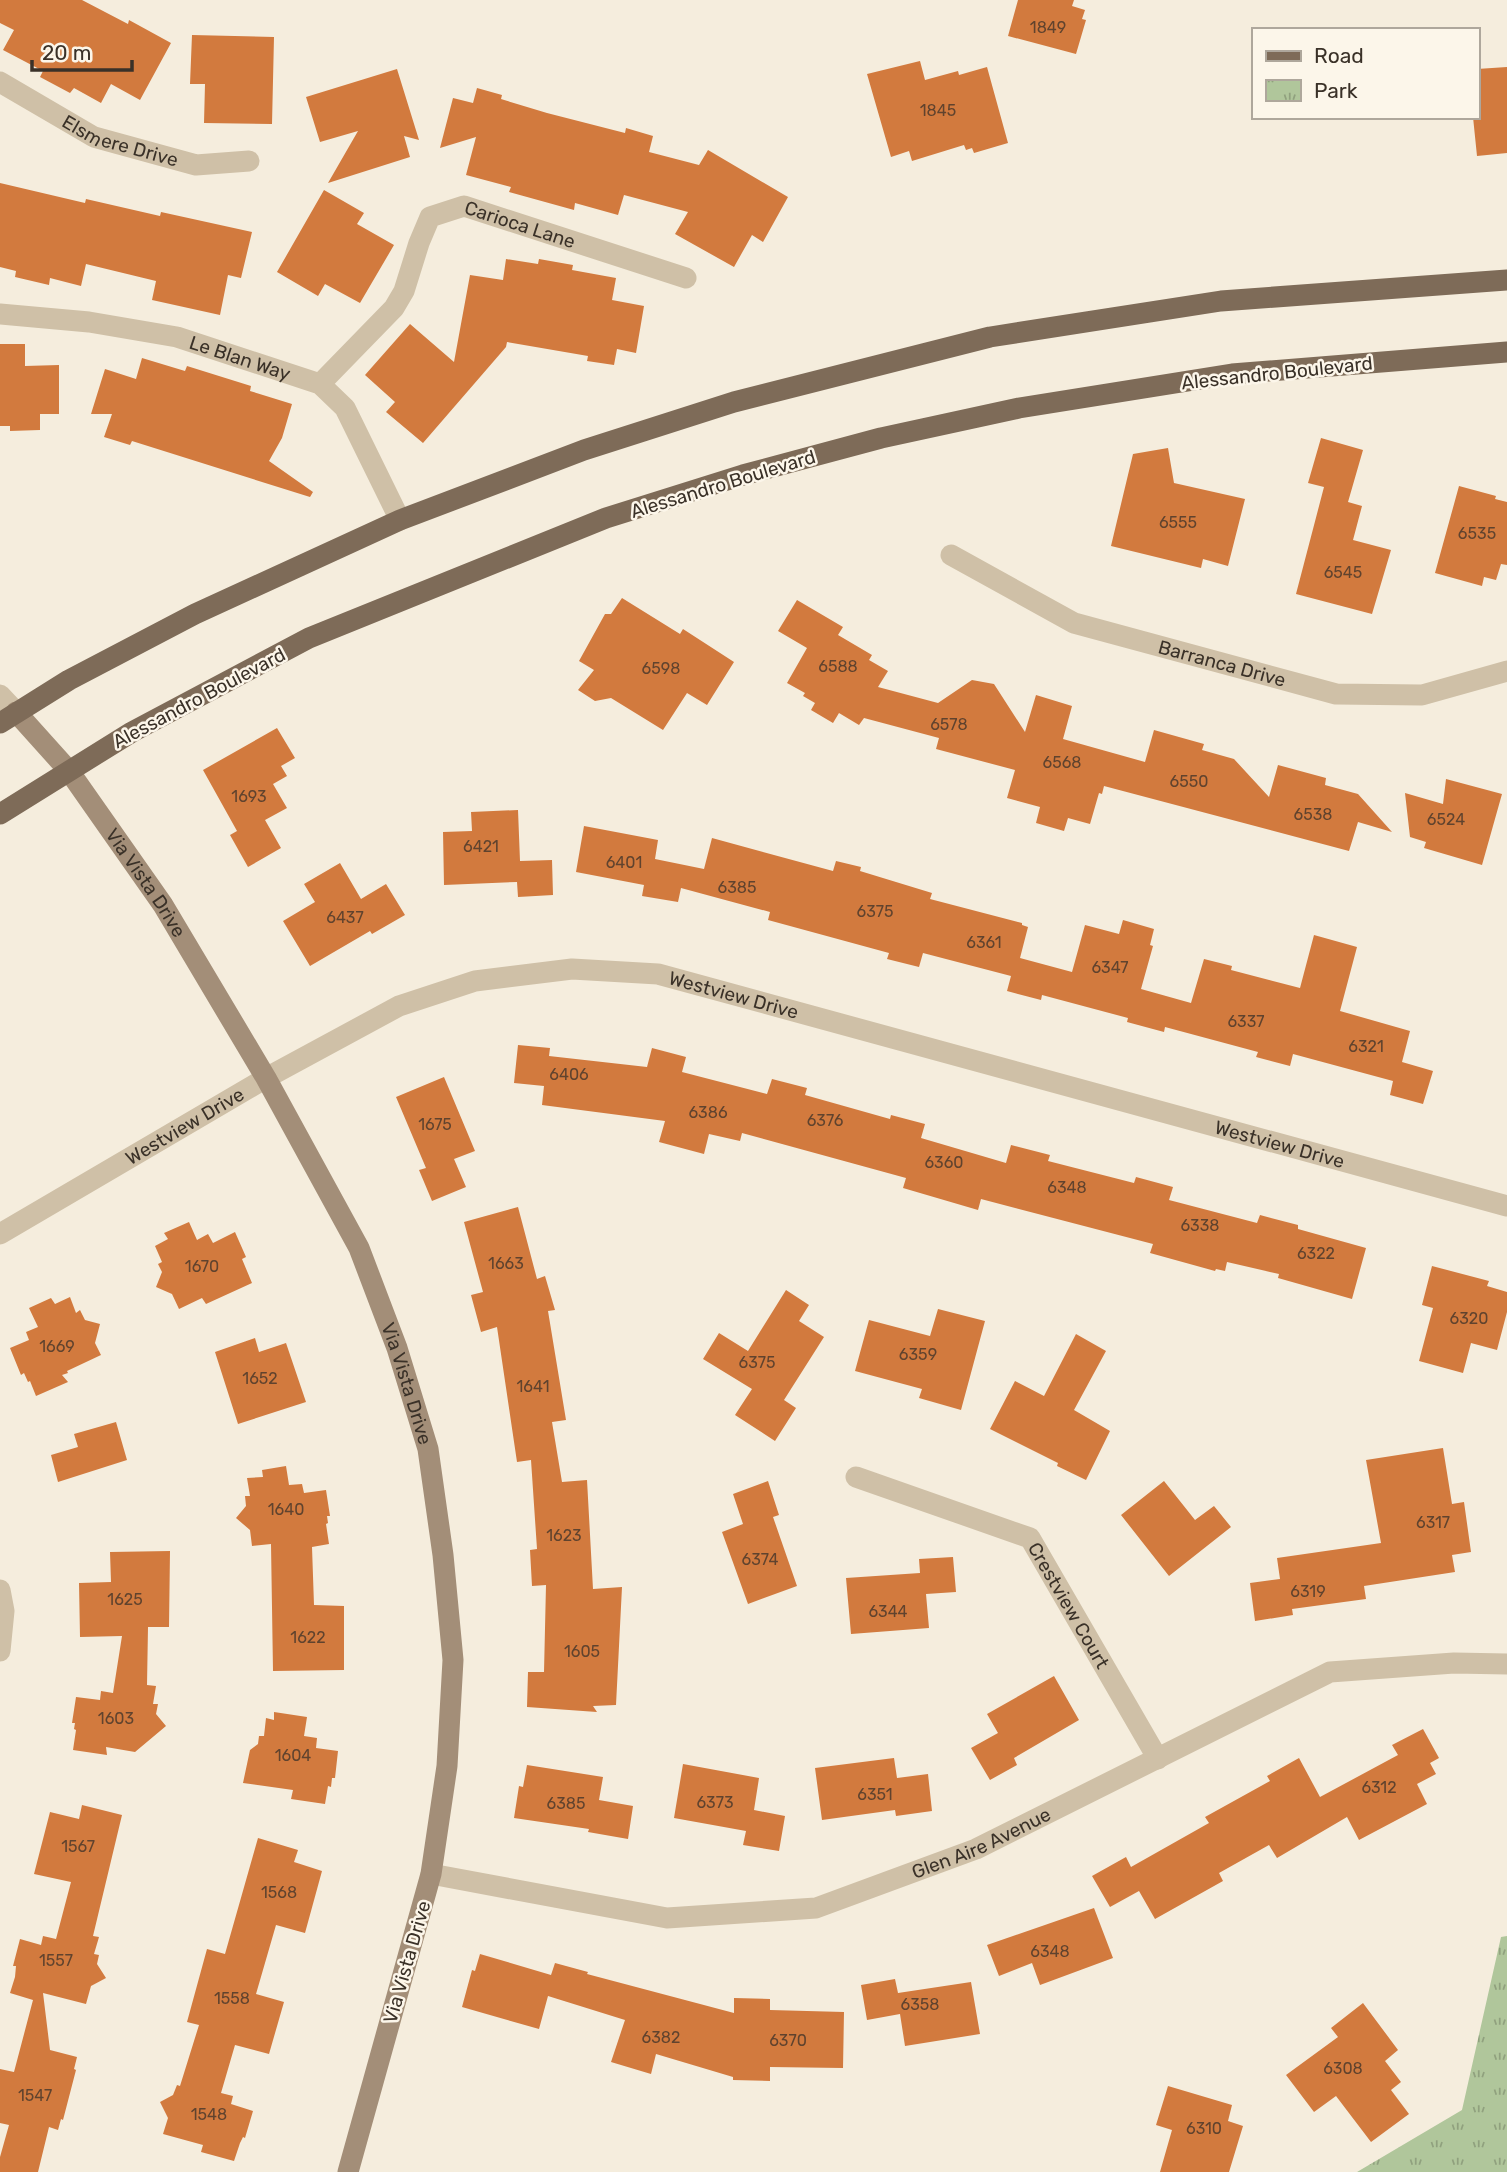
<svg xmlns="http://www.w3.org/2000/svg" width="1507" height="2172" font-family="Rubik,sans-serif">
<defs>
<pattern id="park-tufts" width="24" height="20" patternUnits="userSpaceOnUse" patternTransform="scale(1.75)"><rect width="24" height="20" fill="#b0c69b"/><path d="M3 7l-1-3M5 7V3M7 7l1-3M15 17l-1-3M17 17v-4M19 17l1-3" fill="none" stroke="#90a17e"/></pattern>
</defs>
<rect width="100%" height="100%" fill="#f5eddd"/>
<path fill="url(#park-tufts)" d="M1507 1936V2172H1357L1462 2110 1501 1937Z"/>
<g fill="#d27a3e">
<path d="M0 0H82L128 24 129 20 171 43 140 100 111 84 101 103 74 88 70 93 40 77 43 71 3 50 14 30 0 23Z"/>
<path d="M1018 0H1074L1072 6 1085 10 1082 19 1086 20 1076 54 1008 36Z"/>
<path d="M192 35 274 37 272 124 204 123 205 84H190Z"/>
<path d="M920 61 925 80 958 71 959 75 987 67 1008 143 974 153 972 148 966 150 964 145 912 161 909 151 891 157 867 74Z"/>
<path d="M1507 67V153L1477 156 1473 117H1477V69Z"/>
<path d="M397 69 419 140 404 136 410 157 328 183 358 131 320 142 306 97Z"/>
<path d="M477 88 502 95 501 99 547 113 625 133 626 128 653 136 649 152 699 165 708 150 788 197 763 242 752 235 734 267 675 234 688 212 624 195 618 215 575 203 574 210 509 192 511 187 466 175 476 137 440 148 453 98 473 103Z"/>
<path d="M0 183 85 203 86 199 160 216 161 212 252 232 241 278 228 275 220 315 152 300 156 281 86 264 81 286 50 278 49 285 15 277 16 271 0 267Z"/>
<path d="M324 190 364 213 357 224 394 245 360 303 325 284 318 296 277 272Z"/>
<path d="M506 259 538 264 539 259 573 265 572 270 616 278 612 300 644 306 636 353 617 349 614 365 587 361 588 356 507 342 506 347 423 443 386 412 395 402 365 375 410 324 454 362 470 275 503 280Z"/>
<path d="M0 344H25V366L59 365V414H40V430L10 431V426H0Z"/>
<path d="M142 358 185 371 187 366 251 386 250 391 292 404 282 438 269 461 313 492 310 497 132 441 130 445 104 437 112 414H91L105 369 136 379Z"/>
<path d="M1321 438 1363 450 1348 502 1362 506 1353 540 1391 550 1372 614 1296 594 1324 487 1308 483Z"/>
<path d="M1168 448 1174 483 1245 499 1228 566 1203 559 1201 568 1111 546 1133 454Z"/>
<path d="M1459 486 1496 496 1495 499 1507 502V565L1501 564 1496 580 1484 577 1482 586 1435 573Z"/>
<path d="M622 598 680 634 683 629 734 662 707 705 687 693 663 730 611 698 595 701 578 690 594 670 579 661 605 614H611Z"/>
<path d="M797 600 843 627 838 635 872 655 869 660 888 671 878 687 938 703 972 680 994 684 1025 732 1036 695 1072 706 1063 739 1145 762 1154 730 1204 744 1202 750 1234 759 1269 797 1278 765 1326 778 1325 785 1358 794 1392 832 1358 822 1349 851 1104 786 1102 794 1099 793 1090 824 1068 818 1064 831 1036 823 1040 807 1007 798 1015 770 936 749 939 738 864 718 859 725 839 713 833 723 811 710 815 703 803 696 805 693 787 683 807 648 778 631Z"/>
<path d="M277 728 295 758 281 766 287 776 273 784 287 808 265 820 281 848 248 867 230 835 237 831 203 770Z"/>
<path d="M1446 779 1502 794 1482 865 1424 848 1426 842 1410 837 1405 793 1443 804Z"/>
<path d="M518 810 520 861 552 860 553 895 518 897 517 882 444 885 443 832 472 831 471 812Z"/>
<path d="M584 826 658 840 655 859 704 869 712 838 833 871 836 861 861 867 860 871 932 893 930 899 1022 923V925L1028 927 1020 958 1072 972 1085 925 1119 934 1123 920 1154 929 1150 945 1153 946 1141 989 1191 1003 1204 959 1232 966 1231 970 1300 988 1314 935 1357 947 1340 1011 1410 1031 1402 1062 1433 1071 1423 1104 1390 1095 1393 1081 1293 1054 1290 1066 1256 1057 1258 1052 1165 1027 1164 1032 1127 1022 1128 1018 1042 995 1041 1000 1007 991 1011 976 923 953 919 967 887 959 889 953 768 920 770 912 681 888 678 902 642 896 644 885 576 872Z"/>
<path d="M340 863 361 899 386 884 405 915 372 934 370 931 310 966 283 921 315 902 304 884Z"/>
<path d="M518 1045 550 1048 549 1056 647 1067 652 1048 686 1057 682 1072 767 1094 772 1079 807 1088 805 1095 890 1119 891 1115 925 1124 921 1138 1006 1163 1011 1145 1050 1155 1048 1161 1134 1183 1136 1177 1173 1187 1169 1200 1257 1223 1260 1215 1298 1225V1229L1366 1248 1352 1299 1278 1278 1279 1274 1227 1262 1225 1271 1216 1269 1215 1271 1150 1253 1153 1244 981 1199 978 1210 903 1188 906 1178 742 1133 740 1141 709 1134 704 1154 659 1142 665 1121 542 1105 544 1086 514 1083Z"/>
<path d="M444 1077 475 1151 454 1159 466 1187 432 1201 419 1170 426 1168 396 1097Z"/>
<path d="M518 1207 537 1279 545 1276 555 1310 548 1311 566 1420 552 1422 562 1482 587 1480 593 1589 622 1587 616 1705 593 1706 597 1712 527 1707 528 1672H544L546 1585 532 1586 530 1550 537 1549 531 1460 517 1462 497 1327 481 1332 471 1295 483 1292 464 1222Z"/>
<path d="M189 1222 197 1240 208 1234 213 1243 235 1232 246 1257 242 1259 252 1283 206 1304 202 1298 179 1309 172 1294 156 1287 162 1272 158 1264 162 1262 155 1246 168 1239 164 1233Z"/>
<path d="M1432 1266 1489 1281 1487 1286 1507 1292V1312L1497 1350 1471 1343 1463 1373 1419 1361 1433 1308 1422 1305Z"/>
<path d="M786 1290 809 1305 799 1321 824 1337 784 1400 796 1408 775 1441 735 1415 752 1389 703 1359 719 1333 748 1351Z"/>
<path d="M70 1297 76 1313 80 1310 85 1320 100 1324 95 1343 101 1355 67 1371 68 1373 62 1375 68 1382 36 1396 30 1381 28 1382 24 1373 21 1375 10 1348 29 1340 26 1332 38 1327 29 1308 51 1298 55 1304Z"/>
<path d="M938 1309 985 1321 961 1410 919 1398 922 1389 855 1371 869 1320 930 1336Z"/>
<path d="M1076 1334 1106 1351 1074 1410 1110 1431 1086 1480 1057 1466 1058 1463 990 1429 1015 1381 1044 1396Z"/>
<path d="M255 1338 259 1352 286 1343 306 1402 238 1424 215 1352Z"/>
<path d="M116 1422 127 1460 58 1482 51 1455 78 1447 74 1434Z"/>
<path d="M1443 1448 1452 1504 1464 1502 1471 1552 1452 1555 1455 1572 1364 1586 1366 1599 1292 1609 1293 1615 1255 1621 1250 1583 1280 1579 1277 1558 1381 1543 1366 1460Z"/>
<path d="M286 1466 289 1485 302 1484 304 1493 326 1490 330 1516H327L328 1523 326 1524 329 1544 312 1547 314 1605 344 1606V1670L273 1671 271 1544 252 1546 250 1530 236 1518 246 1506 245 1496H250L247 1478 263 1477 262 1470Z"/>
<path d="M768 1481 779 1515 773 1517 797 1586 748 1604 722 1532 743 1524 733 1494Z"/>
<path d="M1164 1481 1195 1520 1214 1506 1231 1527 1169 1576 1121 1515Z"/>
<path d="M170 1551 169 1627H148L147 1685 156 1686 153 1704H158L156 1714 166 1726 135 1752 106 1747 107 1755 73 1750 76 1730 74 1729 75 1723H72L76 1697 100 1700 101 1691 113 1693 122 1636 80 1637 79 1583 111 1582 110 1552Z"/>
<path d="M953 1557 956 1592 926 1594 929 1628 851 1634 846 1578 920 1573 919 1559Z"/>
<path d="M1054 1676 1079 1720 1014 1758 1017 1765 990 1780 971 1748 998 1733 987 1714Z"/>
<path d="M274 1712 307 1717 304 1736 317 1738 316 1748 338 1751 335 1778H332L331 1787 328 1786 325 1804 291 1799 293 1790 243 1783 250 1750 258 1744 259 1736H264L266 1718 274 1720Z"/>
<path d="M1423 1729 1439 1758 1430 1763 1436 1774 1417 1784 1427 1804 1359 1840 1347 1817 1277 1858 1269 1845 1219 1873 1223 1881 1155 1919 1139 1891 1110 1907 1092 1876 1126 1857 1131 1867 1209 1823 1205 1817 1270 1781 1267 1776 1299 1758 1320 1797 1398 1755 1392 1745Z"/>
<path d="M894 1758 897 1778 928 1774 932 1811 896 1816 895 1810 822 1820 815 1768Z"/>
<path d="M683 1764 759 1778 754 1810 785 1816 779 1851 743 1845 746 1831 674 1818Z"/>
<path d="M527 1765 603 1777 599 1800 633 1806 628 1839 588 1832 589 1829 514 1818 519 1786 523 1787Z"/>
<path d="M82 1805 122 1815 93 1936 99 1937 94 1954 99 1955 97 1964 106 1978 91 1986 86 2004 43 1993 50 2050 77 2057 74 2069 76 2070 63 2120 61 2119 58 2130 49 2127 38 2172H0V2157L9 2125 0 2123V2069L14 2072 33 2000 10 1993 15 1977 16 1966H13L20 1939 41 1945 43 1936 56 1939 71 1882 34 1874 50 1812 79 1819Z"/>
<path d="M258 1838 298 1850 294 1862 322 1871 305 1933 276 1925 256 1994 284 2002 269 2054 235 2045 221 2093 233 2096 231 2104 253 2111 245 2138 243 2137 240 2143 234 2161 201 2152 203 2145 163 2134 168 2118 160 2102 173 2095 177 2085 180 2086 199 2025 187 2022 207 1949 225 1954Z"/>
<path d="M1094 1908 1113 1958 1040 1985 1032 1963 999 1976 987 1945Z"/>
<path d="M480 1954 551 1975 555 1963 588 1972 587 1974 734 2013V1998L770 1999V2010L844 2012 843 2068 770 2067V2081L733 2080V2077L656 2054 651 2074 611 2062 625 2020 548 1996 539 2029 462 2007 472 1970 475 1971Z"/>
<path d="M895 1979 898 1993 971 1982 980 2034 905 2046 900 2014 867 2020 861 1985Z"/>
<path d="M1363 2003 1398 2050 1385 2061 1401 2082 1391 2090 1409 2114 1371 2142 1336 2096 1314 2112 1286 2075 1338 2037 1331 2028Z"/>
<path d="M1168 2086 1232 2105 1228 2121 1243 2126 1229 2172H1160L1172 2130 1156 2125Z"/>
</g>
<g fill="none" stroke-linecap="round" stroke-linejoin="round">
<g stroke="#cfc0a7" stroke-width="21">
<path id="s1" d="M0 82 94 137 196 165 249 161"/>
<path id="s2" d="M0 314 89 322 177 337 320 384 345 408 400 520"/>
<path id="s3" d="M320 384 394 308 404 291 419 243 430 217 464 206 686 278"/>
<path id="s4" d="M951 555 1074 623 1336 694 1422 695 1507 671"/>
<path d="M0 695 16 712"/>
<path id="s5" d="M0 1234 266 1078 399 1006 475 981 572 969 658 974 1507 1206"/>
<path id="s6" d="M856 1477 1030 1538 1158 1759"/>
<path d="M0 1590 4 1611 0 1651"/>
<path id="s7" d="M431 1874 667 1918 816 1908 976 1849 1330 1672 1454 1663 1507 1664"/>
</g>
<path stroke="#a38e78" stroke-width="21" id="s8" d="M16 712 69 771 163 905 266 1078 359 1248 397 1348 428 1449 443 1555 453 1660 447 1766 431 1874 348 2172"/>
<g stroke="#7e6b58" stroke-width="21">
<path d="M0 723 69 680 195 614 400 520 584 450 734 402 990 337 1221 301 1507 280"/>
<path d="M0 814 132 732 309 638 606 518 743 475 881 438 1019 408 1232 374 1507 352"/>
</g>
</g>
<g text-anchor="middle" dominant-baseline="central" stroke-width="5" stroke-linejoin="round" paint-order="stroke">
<g font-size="16" fill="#60432e">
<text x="1048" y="27">1849</text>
<text x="938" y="110">1845</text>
<text x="1178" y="522">6555</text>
<text x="1477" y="533">6535</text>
<text x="1343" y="572">6545</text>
<text x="838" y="666">6588</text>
<text x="661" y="668">6598</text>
<text x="949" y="724">6578</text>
<text x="1062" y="762">6568</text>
<text x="1189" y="781">6550</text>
<text x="249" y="796">1693</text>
<text x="1313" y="814">6538</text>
<text x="1446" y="819">6524</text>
<text x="481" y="846">6421</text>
<text x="624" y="862">6401</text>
<text x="737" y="887">6385</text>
<text x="875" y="911">6375</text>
<text x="345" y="917">6437</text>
<text x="984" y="942">6361</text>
<text x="1110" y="967">6347</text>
<text x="1246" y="1021">6337</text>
<text x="1366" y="1046">6321</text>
<text x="569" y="1074">6406</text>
<text x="708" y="1112">6386</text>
<text x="825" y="1120">6376</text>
<text x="435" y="1124">1675</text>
<text x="944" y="1162">6360</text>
<text x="1067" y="1187">6348</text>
<text x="1200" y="1225">6338</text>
<text x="1316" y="1253">6322</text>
<text x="506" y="1263">1663</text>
<text x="202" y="1266">1670</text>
<text x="1469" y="1318">6320</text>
<text x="57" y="1346">1669</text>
<text x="918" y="1354">6359</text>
<text x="757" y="1362">6375</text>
<text x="260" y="1378">1652</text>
<text x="533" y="1386">1641</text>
<text x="286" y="1509">1640</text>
<text x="1433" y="1522">6317</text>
<text x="564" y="1535">1623</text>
<text x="760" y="1559">6374</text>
<text x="1308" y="1591">6319</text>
<text x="125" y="1599">1625</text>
<text x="888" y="1611">6344</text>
<text x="308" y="1637">1622</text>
<text x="582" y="1651">1605</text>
<text x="116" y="1718">1603</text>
<text x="293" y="1755">1604</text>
<text x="1379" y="1787">6312</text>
<text x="875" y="1794">6351</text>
<text x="715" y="1802">6373</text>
<text x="566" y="1803">6385</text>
<text x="78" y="1846">1567</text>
<text x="279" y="1892">1568</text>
<text x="1050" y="1951">6348</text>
<text x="56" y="1960">1557</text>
<text x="232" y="1998">1558</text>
<text x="920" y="2004">6358</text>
<text x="661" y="2037">6382</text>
<text x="788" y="2040">6370</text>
<text x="1343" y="2068">6308</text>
<text x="35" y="2095">1547</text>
<text x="209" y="2114">1548</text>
<text x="1204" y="2128">6310</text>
</g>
<g font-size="19" fill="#3a3128" stroke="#fcf6ea">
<text stroke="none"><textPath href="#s1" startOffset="135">Elsmere Drive</textPath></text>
<text stroke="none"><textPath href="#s3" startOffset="299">Carioca Lane</textPath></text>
<text stroke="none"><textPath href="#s2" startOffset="245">Le Blan Way</textPath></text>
<text transform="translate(1277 373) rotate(-6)">Alessandro Boulevard</text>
<text transform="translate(723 484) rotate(-17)">Alessandro Boulevard</text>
<text stroke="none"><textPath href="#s4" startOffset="294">Barranca Drive</textPath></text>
<text transform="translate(199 698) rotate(-28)">Alessandro Boulevard</text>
<text stroke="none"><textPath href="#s8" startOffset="215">Via Vista Drive</textPath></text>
<text stroke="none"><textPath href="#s5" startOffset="802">Westview Drive</textPath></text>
<text stroke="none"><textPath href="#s5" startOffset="214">Westview Drive</textPath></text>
<text stroke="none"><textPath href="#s5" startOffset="1368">Westview Drive</textPath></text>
<text stroke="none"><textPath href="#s8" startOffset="782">Via Vista Drive</textPath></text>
<text stroke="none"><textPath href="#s6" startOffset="262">Crestview Court</textPath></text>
<text stroke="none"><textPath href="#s7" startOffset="567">Glen Aire Avenue</textPath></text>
<text transform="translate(407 1962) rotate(-74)">Via Vista Drive</text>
</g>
</g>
<rect x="1252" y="28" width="228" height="91" fill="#fcf6ea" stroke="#aea79c" stroke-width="2"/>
<rect x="1266" y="51" width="35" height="10" fill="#7e6b58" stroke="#aea79c" stroke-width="2"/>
<text x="1314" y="63" font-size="21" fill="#3a3128">Road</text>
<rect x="1266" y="80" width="35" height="21" fill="url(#park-tufts)" stroke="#aea79c" stroke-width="2"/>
<text x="1314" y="98" font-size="21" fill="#3a3128">Park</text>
<path d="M32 60v10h100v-10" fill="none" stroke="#3a3128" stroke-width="3.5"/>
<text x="42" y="60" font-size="21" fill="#3a3128" stroke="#fcf6ea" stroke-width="5" paint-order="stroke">20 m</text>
</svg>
